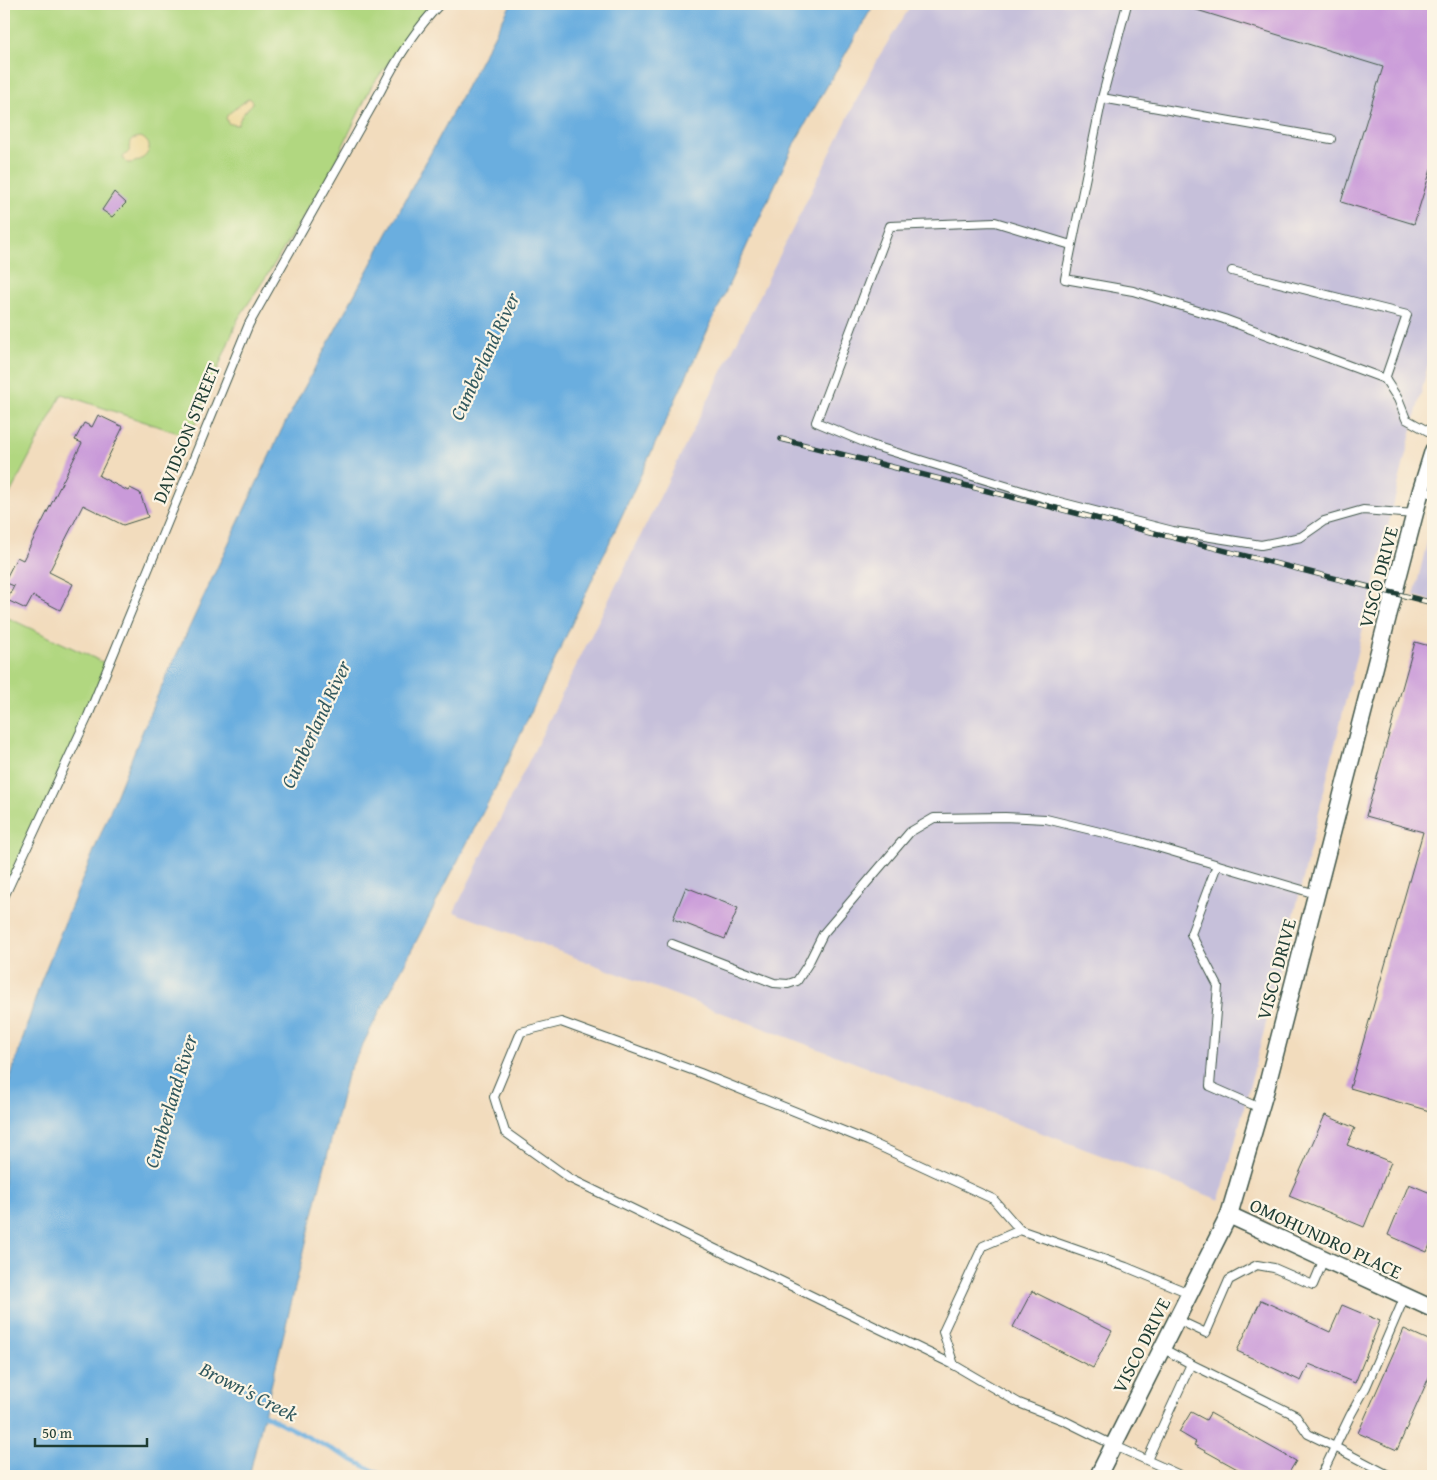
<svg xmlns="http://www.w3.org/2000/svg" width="1437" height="1480" font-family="'Gentium Book Plus',serif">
<rect width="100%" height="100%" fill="#fcf5e5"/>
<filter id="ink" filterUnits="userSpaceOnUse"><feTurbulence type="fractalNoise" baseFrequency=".02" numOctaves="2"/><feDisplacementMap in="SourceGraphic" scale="10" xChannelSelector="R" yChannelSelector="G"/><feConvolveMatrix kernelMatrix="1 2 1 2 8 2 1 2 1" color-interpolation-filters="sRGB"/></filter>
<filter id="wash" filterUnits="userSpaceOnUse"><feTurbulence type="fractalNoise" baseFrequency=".0096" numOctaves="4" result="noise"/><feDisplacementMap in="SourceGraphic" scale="20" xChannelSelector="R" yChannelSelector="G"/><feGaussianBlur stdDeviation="1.12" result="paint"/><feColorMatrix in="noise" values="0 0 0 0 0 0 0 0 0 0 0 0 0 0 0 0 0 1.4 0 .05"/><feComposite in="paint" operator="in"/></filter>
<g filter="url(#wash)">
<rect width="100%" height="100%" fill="#f2dcbd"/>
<g fill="#c6c0da">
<path d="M912 4H1433V345L1368 607 1296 908 1220 1200 454 912 876 61Z"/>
<path d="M1433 517V601L1414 596Z"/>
</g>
<g fill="#b1d780" stroke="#688a5a">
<path d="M4 4H431L371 87 328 177 273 266 238 319 190 437 62 394 4 505Z"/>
<path d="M4 616 109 665 4 895Z"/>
</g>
<g fill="#eeda9e" stroke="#868c69">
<path d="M249 98 252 100 253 103 242 115 238 124 235 125 228 123 226 118 228 114Z"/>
<path d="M141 137C160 147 142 164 127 163L125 161 123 157C125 155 128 153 129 151 133 143 126 139 141 137Z"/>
</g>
<path fill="#6aaedf" stroke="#44768a" d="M511 4H874L794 144 499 781 347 1075 249 1476H4V1098L41 981 154 703 282 429Z"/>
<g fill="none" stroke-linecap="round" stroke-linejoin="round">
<path stroke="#6aaedf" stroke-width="4.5" d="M259 1412 384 1476"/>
</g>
<g id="blocks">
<g fill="#c99ad9">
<path d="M1188 4H1433V163L1414 224 1341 202 1383 67 1187 7Z"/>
<path d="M114 192 126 203 112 217 102 210Z"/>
<path d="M98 415 123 427 99 476 128 491 130 488 140 493 148 517 123 525 83 505 49 572 73 584 60 610 33 596 26 609 7 600 14 586 4 582 17 557 23 560 82 443 75 440 84 423 92 427Z"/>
<path d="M1415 642 1433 647V1112L1350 1088 1423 832 1366 816Z"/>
<path d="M686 887 738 908 725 939 673 919Z"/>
<path d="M1325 1115 1355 1128 1347 1145 1391 1162 1364 1227 1289 1196Z"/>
<path d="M1409 1184 1433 1194V1237L1427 1252 1388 1235Z"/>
<path d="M1032 1291 1112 1331 1093 1368 1013 1327Z"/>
<path d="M1261 1300 1330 1332 1342 1305 1380 1321 1355 1383 1309 1364 1301 1381 1237 1351Z"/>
<path d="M1404 1329 1433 1342V1368L1397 1450 1358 1433Z"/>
<path d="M1191 1412 1206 1420 1210 1413 1296 1461 1287 1476H1250L1194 1445 1196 1442 1179 1432Z"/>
</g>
</g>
</g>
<g filter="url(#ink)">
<use href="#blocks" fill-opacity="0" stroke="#3f5549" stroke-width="1"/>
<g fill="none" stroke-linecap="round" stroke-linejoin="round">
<g stroke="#3f5549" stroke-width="10">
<g id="lane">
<path d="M1102 98 1127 4"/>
<path d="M1331 139 1102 98 1065 279 1133 291 1224 319 1385 379 1398 399 1406 419 1433 434"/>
<path d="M1071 245 995 222 890 226 816 422 871 445 1048 499 1173 531 1261 545 1301 537 1324 521 1363 510 1415 514"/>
<path d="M1232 271 1407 315 1385 379"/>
<path d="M1421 490 1433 494"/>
<path d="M1217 865 1191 934 1218 986 1210 1086 1260 1108"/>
<path d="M4 897 88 716 249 324 381 90C397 58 415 30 440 4"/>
<path d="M672 944 774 983 788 984 797 981 808 964 823 934 910 832 934 818 1005 817 1046 819 1137 841 1316 894"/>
<path d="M1176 1319 1206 1333 1229 1280 1257 1265 1274 1268 1313 1285 1324 1259"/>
<path d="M1191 1364 1295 1415 1308 1434 1335 1447 1390 1476"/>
<path d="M954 1365 569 1178 505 1132 494 1097 521 1032 561 1022 700 1073 868 1141 993 1199 1020 1230"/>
<path d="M1147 1460 1191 1364 1162 1348"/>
<path d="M1182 1476 1113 1445 1065 1421 1019 1403 954 1365 943 1332 983 1246 1020 1230 1126 1267 1189 1293"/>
<path d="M1321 1476 1350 1416 1366 1387 1405 1296"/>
</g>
</g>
<g stroke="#3f5549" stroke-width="19">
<g id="street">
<path d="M1229 1215 1433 1309"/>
<path d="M1098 1476 1229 1215 1266 1089 1394 593 1421 490 1433 451"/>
</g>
</g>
<use href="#lane" stroke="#fff" stroke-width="8"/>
<use href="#street" stroke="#fff" stroke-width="16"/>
<g stroke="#1f3d34" stroke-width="5.5">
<path id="rail" d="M781 439 1433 603"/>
</g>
<use href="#rail" stroke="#fcf5e5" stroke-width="4" stroke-dasharray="11" stroke-linecap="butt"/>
</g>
</g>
<g text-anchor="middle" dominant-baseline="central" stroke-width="4.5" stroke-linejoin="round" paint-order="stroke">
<g font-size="19" fill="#1f3d34" stroke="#fcf5e5">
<text transform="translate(186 433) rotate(-68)">DAVIDSON STREET</text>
<text transform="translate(1378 577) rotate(-75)">VISCO DRIVE</text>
<text transform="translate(1276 969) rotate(-75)">VISCO DRIVE</text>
<text transform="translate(1326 1238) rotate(25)">OMOHUNDRO PLACE</text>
<text transform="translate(1141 1345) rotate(-63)">VISCO DRIVE</text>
</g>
<g font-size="20" font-style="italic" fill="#32595f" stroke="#fcf5e5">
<text transform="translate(484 356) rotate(-65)">Cumberland River</text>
<text transform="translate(315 724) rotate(-65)">Cumberland River</text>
<text transform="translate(170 1101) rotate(-73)">Cumberland River</text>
<text transform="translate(249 1391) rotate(27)">Brown's Creek</text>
</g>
</g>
<rect width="1437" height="1480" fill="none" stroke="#fcf5e5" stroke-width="20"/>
<path d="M35 1438v8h112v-8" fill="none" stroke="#1f3d34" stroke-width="2.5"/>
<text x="42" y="1438" font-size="15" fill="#1f3d34" stroke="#fcf5e5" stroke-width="4" paint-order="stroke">50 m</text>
</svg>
